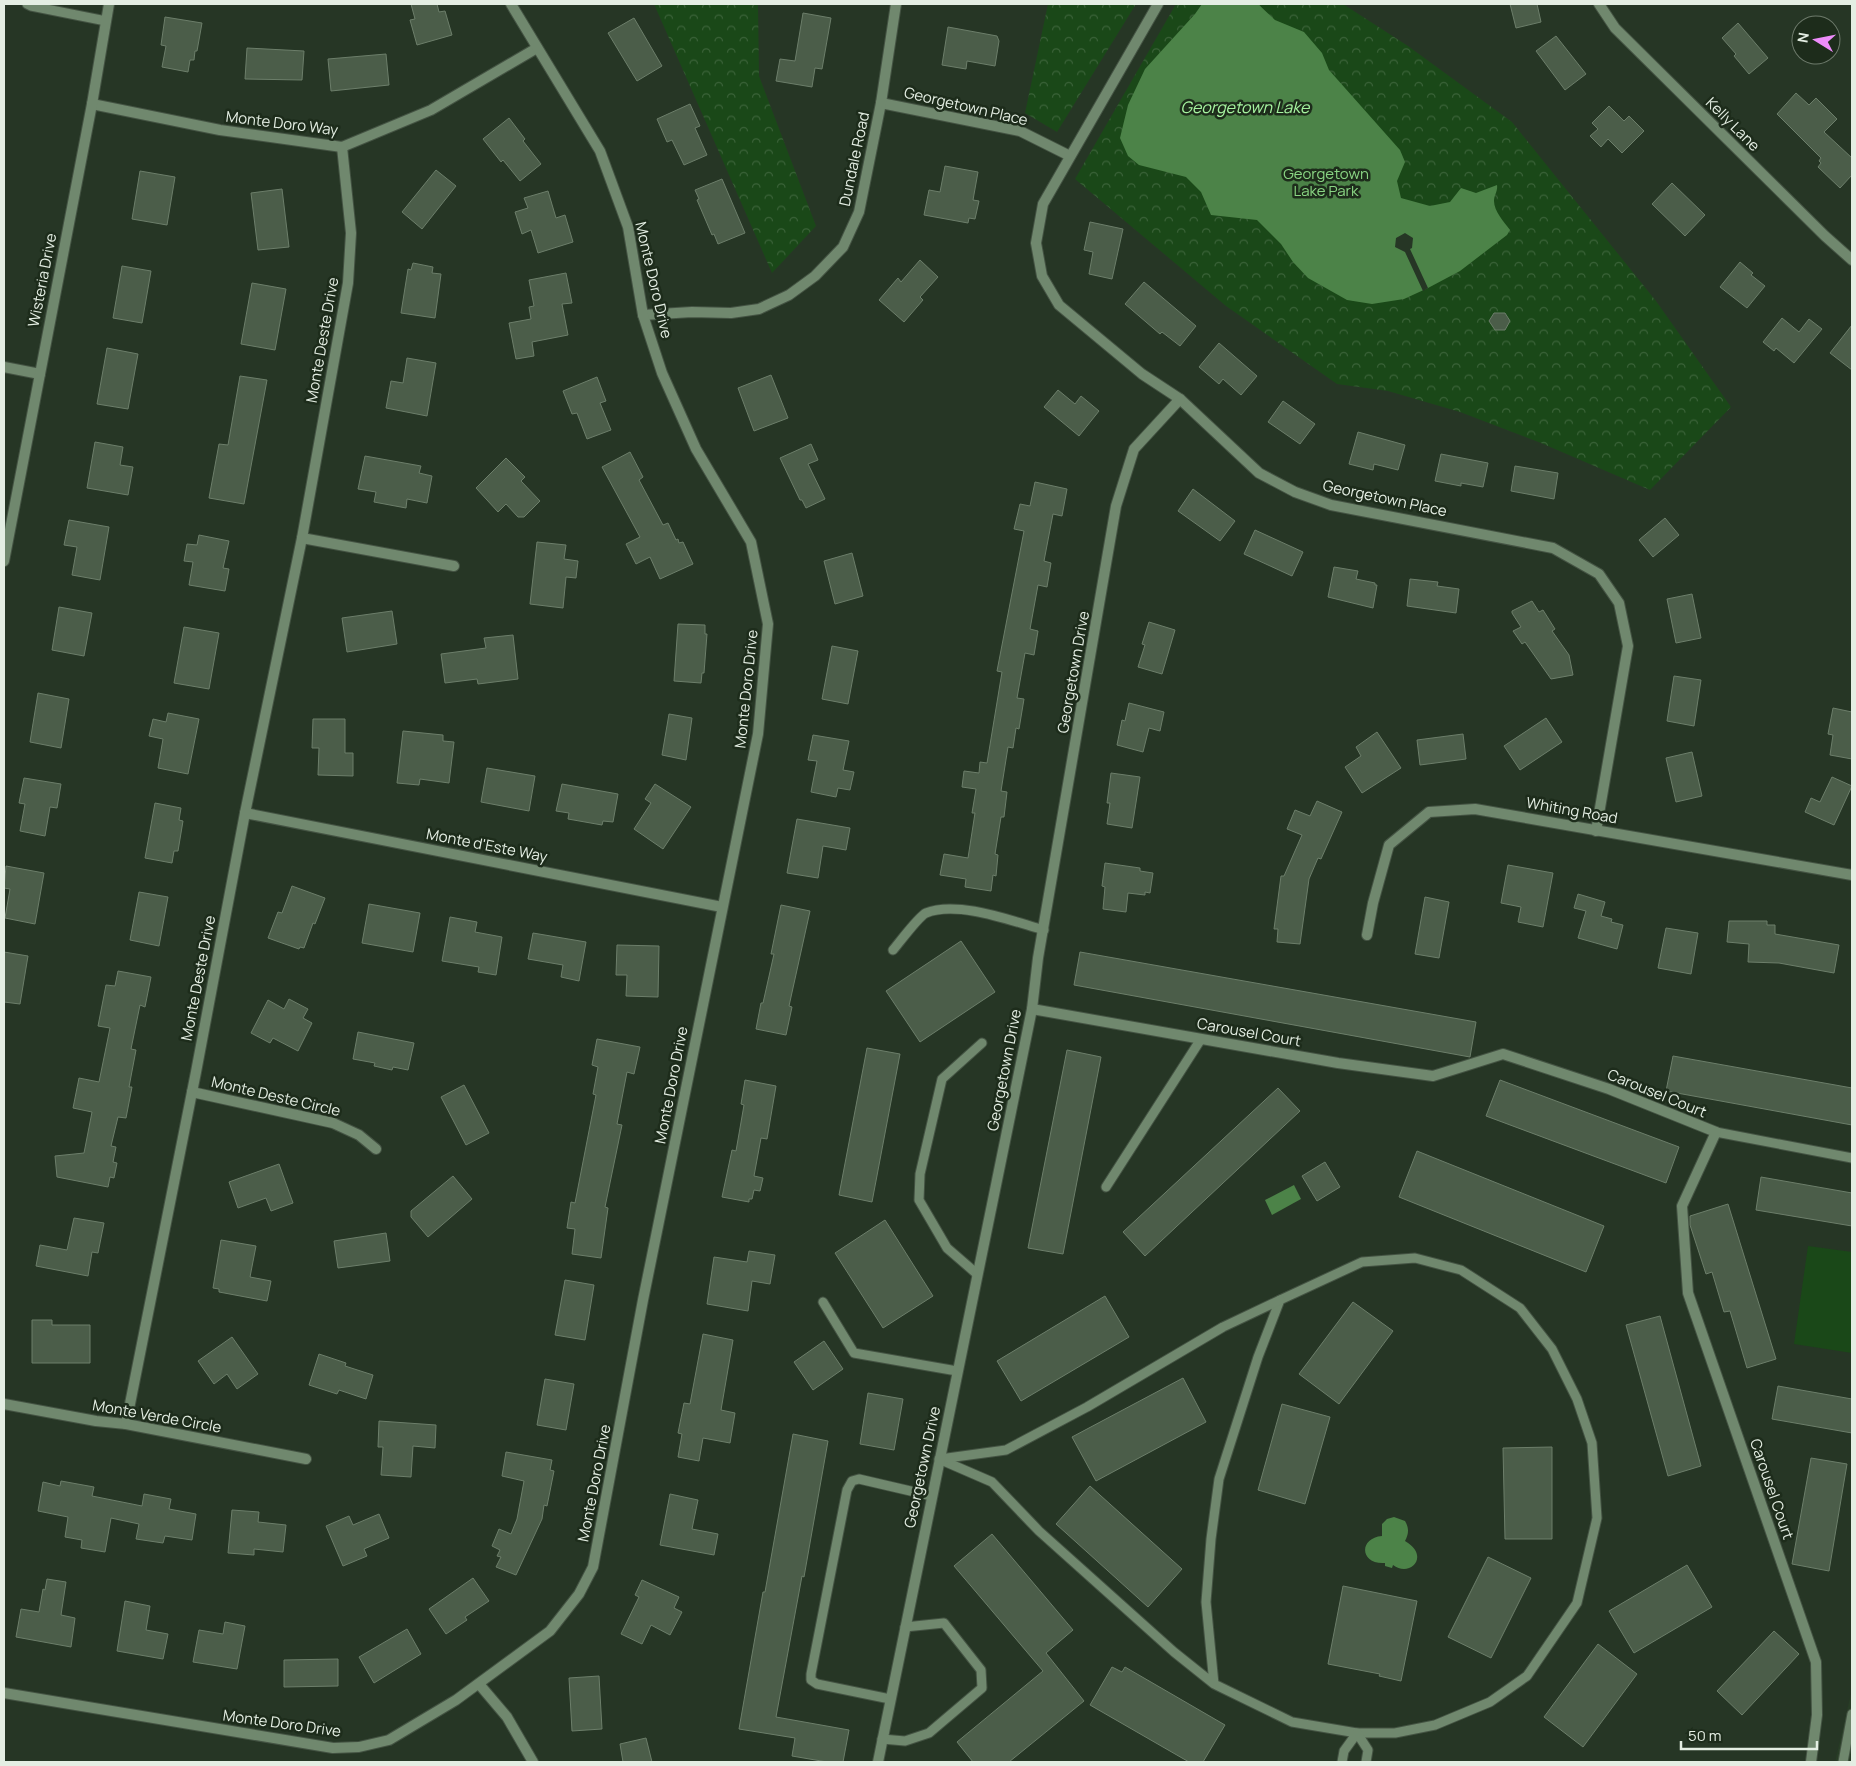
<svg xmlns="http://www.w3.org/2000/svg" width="1856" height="1766" font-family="Manrope,sans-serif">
<defs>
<pattern id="forest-crowns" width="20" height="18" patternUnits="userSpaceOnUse" patternTransform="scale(1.25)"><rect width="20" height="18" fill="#1a4818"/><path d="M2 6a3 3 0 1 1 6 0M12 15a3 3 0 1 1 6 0" fill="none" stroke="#3b6339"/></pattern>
</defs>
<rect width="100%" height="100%" fill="#263625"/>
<path fill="#283d26" d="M1852 1689V1762H1835Z"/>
<g fill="url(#forest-crowns)">
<path d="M654 4H758L759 76 816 226 772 273Z"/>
<path d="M1048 4H1136L1057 132 1025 113Z"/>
<path d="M1176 4H1343L1408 46 1512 122 1656 301 1731 407 1650 490 1541 443 1460 412 1388 391 1337 384 1226 306 1075 179Z"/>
</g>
<path fill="#1a4818" d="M1808 1246 1852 1252V1353L1794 1344Z"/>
<g fill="#4c8348">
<path d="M1202 4H1258L1275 20 1304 32 1322 53 1329 70 1400 150 1405 162 1397 181 1401 198 1430 206 1450 202 1461 188 1476 193 1497 185C1498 191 1494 195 1494 201 1494 211 1504 222 1510 230L1507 235 1460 271 1428 288 1404 299 1372 304 1347 300 1308 278 1293 262 1281 244 1257 220 1211 215 1201 192 1186 177 1139 165 1128 156 1120 138 1128 105 1145 69 1195 14Z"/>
<path d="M1294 1185 1301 1199 1272 1215 1265 1200Z"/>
<path d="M1394 1517 1405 1521C1409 1528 1409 1533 1405 1541 1431 1556 1410 1578 1393 1565L1392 1568 1385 1566V1563C1360 1565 1358 1538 1382 1536V1524L1387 1519Z"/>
</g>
<path fill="#263625" d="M1405 233 1413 238 1412 248 1410 249 1428 288 1423 291 1405 252 1395 247 1396 238Z"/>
<g fill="#4b5d49" stroke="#6c7e6a">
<path d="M411 4H437L439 12 445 11 452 35 417 45 410 20 415 19Z"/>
<path d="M1510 4H1537L1541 22 1516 28Z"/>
<path d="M803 13 831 18 822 69 815 68 812 87 776 81 780 59 795 61Z"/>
<path d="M165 17 202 23 197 51H195L194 60H190L188 72 162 67 166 46 161 45Z"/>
<path d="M634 18 662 66 637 81 608 33Z"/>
<path d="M1738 23 1768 58 1749 74 1734 56 1736 54 1722 38Z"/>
<path d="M948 27 997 36 999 41 995 66 967 61 966 69 942 65Z"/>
<path d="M1556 36 1586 74 1565 90 1536 51Z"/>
<path d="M247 48 304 51 302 80 245 79Z"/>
<path d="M386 54 389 85 331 91 328 59Z"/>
<path d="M1796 93 1809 105 1816 98 1837 119 1824 132 1852 158V175L1840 188 1818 167 1821 163 1819 161 1821 158 1777 114Z"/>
<path d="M690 104 700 126 695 128 707 155 684 165 672 140 667 142 657 119Z"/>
<path d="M1609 106 1624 121 1629 116 1644 131 1622 153 1608 139 1601 147 1590 136 1598 129 1592 123Z"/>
<path d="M509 118 525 139 523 141 541 164 520 181 503 160 501 162 483 139Z"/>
<path d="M945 166 978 172 973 200 979 201 975 219 969 218 968 223 924 215 929 190 940 192Z"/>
<path d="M436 170 456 186 422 229 402 212Z"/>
<path d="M140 171 175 177 167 225 132 219Z"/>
<path d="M722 179 745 233 718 244 714 234 712 235 697 200 699 199 695 190Z"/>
<path d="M1672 183 1705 215 1685 236 1652 204Z"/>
<path d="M282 189 289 247 258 250 251 193Z"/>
<path d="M548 191 556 218 565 215 573 242 538 253 531 230 522 234 515 212 528 208 524 198Z"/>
<path d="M1090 222 1123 229 1112 279 1089 274 1093 252 1084 250Z"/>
<path d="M920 260 938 277 920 297 923 300 904 322 879 300 898 278 901 282Z"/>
<path d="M1740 262 1753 273 1751 275 1765 286 1747 308 1720 287Z"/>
<path d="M413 263 433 267 432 273 441 274 435 318 401 313 408 269 411 270Z"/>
<path d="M122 266 151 271 142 323 113 318Z"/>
<path d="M566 273 572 303 562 304 568 335 532 342 534 356 516 359 509 323 531 319 529 307 534 306 529 280Z"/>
<path d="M1144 282 1196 326 1180 346 1162 332 1160 334 1125 304Z"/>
<path d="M252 283 286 289 275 350 241 344Z"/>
<path d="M1494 313H1505L1510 321 1505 330H1495L1489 321Z"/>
<path d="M1782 318 1799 332 1809 319 1822 329 1794 363 1776 348 1774 351 1763 342Z"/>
<path d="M1852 325V370L1830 353Z"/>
<path d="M1219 343 1257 376 1241 395 1223 379 1219 384 1199 367Z"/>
<path d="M107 348 138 354 128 409 97 404Z"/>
<path d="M407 358 436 363 427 416 386 408 391 381 403 383Z"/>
<path d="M771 375 788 418 754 431 738 388Z"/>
<path d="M240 376 267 380 244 504 209 498 219 444 228 445Z"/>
<path d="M597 377 606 401 600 403 611 430 587 439 577 413 572 414 563 391Z"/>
<path d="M1058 390 1075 404 1081 396 1099 411 1079 436 1044 407Z"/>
<path d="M1283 401 1315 424 1300 444 1268 422Z"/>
<path d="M1358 432 1405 445 1398 470 1374 464 1373 470 1349 464Z"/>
<path d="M95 442 123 447 120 465 133 467 128 495 87 488Z"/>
<path d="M811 444 818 460 808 464 825 499 806 508 802 500H800L780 458Z"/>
<path d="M630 452 643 477 639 480 663 525 668 523 676 540 678 539 679 543 683 542 693 564 660 579 650 557 636 564 626 544 640 537 602 467Z"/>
<path d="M1441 454 1488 463 1483 487 1461 483V486L1435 481Z"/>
<path d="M365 456 421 466 419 473 432 476 427 503 407 499 406 508 374 502 376 492 358 489Z"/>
<path d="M506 458 525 477 521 481 540 501 524 517H518L506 504 498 512 476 488Z"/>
<path d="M1515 466 1558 473 1554 499 1511 491Z"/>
<path d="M1035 482 1067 489 1062 516 1053 514 1044 561 1051 563 1047 587 1038 585 1030 629 1038 631 1034 655 1025 653 1017 698 1024 699 1019 729 1016 728 1013 748 1008 747 1001 791 1007 792 1004 817H1001L995 854 998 855 996 876 993 875 991 891 965 887 966 879 940 875 944 854 968 858 975 813H972L976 789 962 787 964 771 979 773 980 762 987 763 1002 672 997 671 1024 531 1014 529 1020 504 1030 506Z"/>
<path d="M1193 489 1235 521 1220 541 1178 511Z"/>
<path d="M1665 518 1679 535 1653 557 1639 540Z"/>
<path d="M69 520 109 527 100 580 72 575 77 547 64 545Z"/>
<path d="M1255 530 1303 552 1292 576 1244 554Z"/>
<path d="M199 535 229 541 223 568 229 569 225 591 189 585 193 562 184 561 187 544 197 545Z"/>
<path d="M537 542 566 545 564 559 578 561 576 578 566 577 563 608 530 604Z"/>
<path d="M852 553 863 596 835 604 824 561Z"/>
<path d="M1334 567 1358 571 1356 579 1375 583V585H1377L1373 608 1328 597Z"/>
<path d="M1410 579 1438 582 1437 586 1459 589 1456 613 1407 606Z"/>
<path d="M1692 594 1701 638 1676 643 1667 599Z"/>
<path d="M1532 601 1539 612 1543 610 1555 629 1552 631 1569 655 1573 675 1551 679 1525 642 1522 644 1513 631 1521 627 1512 613V611Z"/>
<path d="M59 607 92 613 84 656 52 650Z"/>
<path d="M392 611 397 644 347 652 342 618Z"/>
<path d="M1149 622 1175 630 1162 674 1138 667 1145 645 1142 644Z"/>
<path d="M678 624 705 625V634H707L704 673H702L701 683 674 681Z"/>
<path d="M184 627 219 633 209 689 174 683Z"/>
<path d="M513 635 518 679 478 684 477 679 445 683 441 654 486 648 484 638Z"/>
<path d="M832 646 858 651 848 704 822 699Z"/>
<path d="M1674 676 1701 680 1694 726 1667 721Z"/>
<path d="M38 693 69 699 61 748 30 742Z"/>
<path d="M1129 703 1164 712 1160 731 1149 728 1143 752 1117 745 1122 720 1125 721Z"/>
<path d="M1833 708 1852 712V759L1830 755 1833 735 1828 734Z"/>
<path d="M168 713 199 719 188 774 158 768 163 739 149 736 153 719 166 722Z"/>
<path d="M669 714 692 718 686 760 662 755Z"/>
<path d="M1546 718 1562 742 1520 770 1504 746Z"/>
<path d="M313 719H345V753H353V776L318 775 319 748H312Z"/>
<path d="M403 731 443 735V741L454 742 449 783 420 779 419 785 397 783Z"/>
<path d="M1377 732 1401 768 1362 793 1345 767 1361 756 1356 747Z"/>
<path d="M1463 734 1466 759 1420 765 1417 740Z"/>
<path d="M813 735 849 741 843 770 854 772 850 790 838 788 836 797 811 792 817 761 808 760Z"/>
<path d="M1692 752 1702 796 1676 802 1666 758Z"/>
<path d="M487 768 535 776 529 811 481 802Z"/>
<path d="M1111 773 1140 777 1132 828 1107 824 1110 803H1107Z"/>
<path d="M1832 777 1852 786 1834 825 1805 812 1811 798 1820 802Z"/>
<path d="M24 778 61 784 57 808 50 807 45 836 20 831 25 804 19 803Z"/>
<path d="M562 784 618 794 613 822 603 821 602 825 568 819 569 813 556 811Z"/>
<path d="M655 784 691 807 663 849 634 829 651 803 645 799Z"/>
<path d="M1317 801 1342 812 1321 859 1318 858 1309 879 1300 944 1277 942 1278 929H1274L1281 876H1284L1302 835 1287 829 1295 810 1310 816Z"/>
<path d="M155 803 181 808 179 820 183 821 178 851H174L172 863 145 858Z"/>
<path d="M797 819 850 828 846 850 823 846 818 878 787 873Z"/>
<path d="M1105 863 1140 868V871L1153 873 1150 893 1145 892V895L1128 893 1126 912 1103 909 1105 887 1102 886Z"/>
<path d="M1508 865 1553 873 1543 927 1518 922 1521 907 1501 903Z"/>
<path d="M6 866 44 873 35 924 5 918 10 889 4 888Z"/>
<path d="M292 886 325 898 315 924 313 923 304 948 300 947 299 949 268 938 278 912 282 913Z"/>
<path d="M139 892 168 897 159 946 130 940Z"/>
<path d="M1578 894 1605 902 1601 916 1612 919 1611 922 1623 925 1617 949 1578 938 1586 911 1574 908Z"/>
<path d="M1425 897 1449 902 1439 958 1415 954Z"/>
<path d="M369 904 420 913 413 952 362 943Z"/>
<path d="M781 905 810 911 789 1006 792 1007 786 1035 756 1029 761 1003H763L774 954H771Z"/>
<path d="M450 917 477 922 475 932 502 937 496 975 478 972 479 967 442 961Z"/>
<path d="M1729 921H1767V925H1775V934L1839 945 1834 973 1779 963 1748 962 1749 944 1727 942Z"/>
<path d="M1666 928 1698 933 1691 974 1658 968Z"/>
<path d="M533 933 586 942 579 981 561 977 563 965 528 959Z"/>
<path d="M961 941 995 992 920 1042 886 991Z"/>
<path d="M617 945 659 946 658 997 626 996 627 975H616Z"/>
<path d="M4 952 28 956 20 1004 4 1002Z"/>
<path d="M1080 952 1476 1022 1470 1057 1074 985Z"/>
<path d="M118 971 151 977 145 1007 140 1005 131 1049 136 1050 129 1087H132L126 1118 118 1117 111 1146 116 1147 113 1162 117 1163 114 1178 110 1177 108 1187 57 1177 55 1156 84 1153 92 1112 73 1108 79 1078 99 1082 110 1028 98 1026 106 985 115 986Z"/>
<path d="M289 999 308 1009 303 1018 312 1023 298 1051 273 1038 270 1043 251 1033 268 1000 284 1009Z"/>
<path d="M358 1032 414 1043 408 1070 393 1067 392 1070 374 1066 375 1063 353 1059Z"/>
<path d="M597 1039 640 1047 634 1074 627 1072 617 1124 622 1125 605 1207 608 1208 601 1258 572 1254 575 1229 567 1228 571 1202 575 1203 596 1095 593 1094 598 1067 592 1065Z"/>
<path d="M867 1048 900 1054 872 1202 839 1195Z"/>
<path d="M1067 1050 1101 1057 1063 1254 1028 1248Z"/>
<path d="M1673 1056 1852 1088V1125L1666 1091Z"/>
<path d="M745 1080 776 1086 767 1139 761 1138 754 1176 763 1178 760 1191 754 1190 752 1199H749V1202L722 1197 732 1150 736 1151 744 1105 741 1104Z"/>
<path d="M1500 1080 1679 1147 1666 1183 1486 1116Z"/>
<path d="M464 1085 489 1133 466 1145 441 1097Z"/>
<path d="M1278 1088 1300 1111 1145 1256 1123 1232Z"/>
<path d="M1417 1151 1604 1226 1586 1272 1399 1197Z"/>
<path d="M1325 1162 1340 1187 1317 1201 1302 1176Z"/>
<path d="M279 1164 293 1203 271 1211 266 1198 238 1208 229 1182Z"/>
<path d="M453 1176 472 1199 428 1237 411 1217V1211Z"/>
<path d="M1761 1177 1852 1193V1226L1756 1210Z"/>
<path d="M1728 1204 1776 1359 1747 1368 1730 1311 1724 1312 1712 1272 1706 1274 1690 1225V1216Z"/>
<path d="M74 1218 104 1223 98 1253 92 1252 88 1276 36 1266 40 1245 67 1250Z"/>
<path d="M885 1220 933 1296 883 1328 835 1253Z"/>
<path d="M386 1233 390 1261 338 1268 334 1241Z"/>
<path d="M221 1240 256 1246 250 1277 271 1281 267 1301 219 1292V1289L213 1288Z"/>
<path d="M749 1251 775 1255 770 1284 752 1281 748 1311 707 1304 714 1257 747 1262Z"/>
<path d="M565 1280 594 1285 585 1340 555 1335Z"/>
<path d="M1105 1296 1129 1337 1021 1401 997 1361Z"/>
<path d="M1353 1302 1393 1331 1339 1404 1299 1374Z"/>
<path d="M1660 1316 1701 1466 1668 1476 1626 1325Z"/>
<path d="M32 1320H52V1325H90V1363H32Z"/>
<path d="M703 1334 733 1340 721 1410 735 1413 730 1443 703 1438 699 1461 678 1457 682 1434 678 1433 684 1403 690 1404Z"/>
<path d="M232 1337 258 1374 237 1389 227 1374 214 1384 198 1361Z"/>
<path d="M824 1341 843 1369 813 1390 794 1362Z"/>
<path d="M319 1354 346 1363 345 1366 373 1375 366 1399 339 1390 337 1394 309 1385Z"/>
<path d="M1183 1378 1206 1422 1096 1481 1072 1437Z"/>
<path d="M545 1379 574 1384 566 1430 537 1425Z"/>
<path d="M1778 1386 1852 1399V1433L1772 1419Z"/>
<path d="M868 1393 903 1399 894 1450 860 1444Z"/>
<path d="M1282 1404 1330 1417 1305 1504 1258 1490Z"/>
<path d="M379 1421 436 1425 435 1448 413 1446 411 1477 381 1475 383 1447H378Z"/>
<path d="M793 1434 828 1441 804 1577 802 1576 776 1717 849 1730 843 1762H827L792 1756 795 1738 739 1729 763 1592H765Z"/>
<path d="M1552 1447V1539H1505L1503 1448Z"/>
<path d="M506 1452 552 1460 550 1470 554 1471 547 1506 544 1505 542 1519 516 1575 496 1567 501 1557 497 1556 500 1550 492 1546 499 1529 511 1534 517 1519 524 1481 502 1476Z"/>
<path d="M1811 1458 1847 1464 1829 1571 1792 1564Z"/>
<path d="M61 1481 94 1487 92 1496 142 1506 144 1494 171 1499 169 1509 196 1514 192 1540 165 1536 163 1543 136 1539 139 1524 111 1518 105 1552 81 1548 82 1540 65 1537 68 1517 38 1511 43 1482 60 1486Z"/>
<path d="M1090 1486 1182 1569 1148 1607 1056 1524Z"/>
<path d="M670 1494 698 1500 692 1529 718 1534 714 1555 660 1545Z"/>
<path d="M232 1510 259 1512 258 1522 286 1525 283 1552 254 1549V1555L228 1553Z"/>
<path d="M379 1514 389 1538 364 1549 367 1556 343 1566 326 1526 349 1516 353 1525Z"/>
<path d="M992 1534 1073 1630 1046 1653 1084 1701 1009 1762H973L957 1742 1043 1671 954 1566Z"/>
<path d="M1488 1557 1531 1578 1491 1658 1448 1637Z"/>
<path d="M1687 1565 1712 1607 1634 1653 1609 1611Z"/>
<path d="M473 1578 489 1601 465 1617 467 1620 446 1634 429 1609Z"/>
<path d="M47 1579 66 1582 61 1615 75 1618 71 1647 16 1637 21 1609 39 1612 43 1589 45 1590Z"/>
<path d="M642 1580 679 1597 674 1608 682 1612 670 1635 651 1625 642 1644 621 1634 639 1597 635 1595Z"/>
<path d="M1343 1586 1417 1601 1401 1681 1379 1676 1380 1674 1328 1664Z"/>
<path d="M125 1601 150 1606 146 1630 168 1634 163 1659 117 1651Z"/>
<path d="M225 1622 245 1626 237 1669 193 1662 199 1630 223 1634Z"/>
<path d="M407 1629 421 1654 374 1683 359 1657Z"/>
<path d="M1774 1631 1799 1654 1742 1715 1717 1691Z"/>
<path d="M1598 1644 1637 1674 1583 1747 1544 1717Z"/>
<path d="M338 1659V1686L284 1687V1660Z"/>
<path d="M1112 1667 1122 1672 1125 1667 1225 1725 1203 1762H1189L1090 1705Z"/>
<path d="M599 1676 602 1729 572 1731 569 1678Z"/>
<path d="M646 1738 652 1762H623L620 1744Z"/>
</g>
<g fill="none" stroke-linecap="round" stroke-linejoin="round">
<g stroke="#445343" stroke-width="11">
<g id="service">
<path d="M27 4 31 6 106 21"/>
<path d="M893 950C899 943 919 916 926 913 957 900 1012 921 1044 930"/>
<path d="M1716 1132 1852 1158"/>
<path d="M1106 1187 1201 1039"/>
<path d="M977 1274 947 1248 919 1200 920 1174 942 1079 982 1043"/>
<path d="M823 1302 854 1353 957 1371"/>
<path d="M939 1459 992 1482 1039 1531 1174 1652 1214 1684 1292 1722 1357 1733H1395L1435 1725 1490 1702 1527 1676 1577 1603 1597 1518 1592 1443 1577 1399 1552 1349 1520 1308 1461 1270 1415 1258 1362 1262 1280 1300 1258 1357 1219 1479 1211 1539 1206 1602 1214 1684"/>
<path d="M940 1459 1006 1450 1087 1407 1223 1327 1280 1300"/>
<path d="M890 1699 817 1684 811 1680V1674L847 1490 852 1481 859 1479 932 1496"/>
<path d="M882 1739 905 1741 929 1733 982 1688 981 1670 944 1623 905 1627"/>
<path d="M1342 1762 1344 1751 1357 1733 1368 1750 1366 1762"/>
<path d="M1843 1762 1852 1714"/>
</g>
</g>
<g stroke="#445343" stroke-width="12">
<g id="minor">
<path d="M1158 4 1043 204 1036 243 1042 276 1059 305 1142 374 1180 399 1259 473 1295 492 1331 505 1553 548 1599 574 1619 603 1628 646 1596 831"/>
<path d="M1599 4 1615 28 1825 236 1852 260"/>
<path d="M881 103 1020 131 1070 156"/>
<path d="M92 104 220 130 342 147 431 110 537 48"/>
<path d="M643 315 692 312 731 313 759 309 789 295 815 276 843 247 859 212 881 103 896 4"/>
<path d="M4 367 40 374"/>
<path d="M302 538 454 566"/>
<path d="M4 561 92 104 109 4"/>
<path d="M245 813 722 907"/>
<path d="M1367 935 1373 903 1389 845 1429 812 1475 809 1852 875"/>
<path d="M1032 1009 1338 1063 1433 1076 1503 1054 1609 1089 1716 1132 1682 1206 1688 1293 1816 1662 1817 1715 1811 1762"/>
<path d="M192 1092 333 1123 359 1135 376 1149"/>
<path d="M4 1404 96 1421 126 1424 306 1459"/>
<path d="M126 1424 196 1072 245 813 302 538 348 283 351 233 342 147"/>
<path d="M479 1684 507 1717 533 1762"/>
<path d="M4 1693 333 1748 359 1747 389 1740 456 1700 550 1631 579 1594 593 1567 643 1300 758 734 768 624 751 542 696 449 662 373 643 315 628 227 600 151 511 4"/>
<path d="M878 1762 1032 1009 1038 958 1116 506 1134 449 1180 399"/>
</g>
</g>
<use href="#service" stroke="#70886e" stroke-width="9"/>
<use href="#minor" stroke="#70886e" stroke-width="10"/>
</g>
<g text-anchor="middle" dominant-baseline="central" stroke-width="5" stroke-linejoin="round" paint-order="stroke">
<g font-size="15" fill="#e4eee3" stroke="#1d2c1b">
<text transform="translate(966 106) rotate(13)">Georgetown Place</text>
<text transform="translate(282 123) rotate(7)">Monte Doro Way</text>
<text transform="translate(1733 124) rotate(45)">Kelly Lane</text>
<text transform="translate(854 159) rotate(-78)">Dundale Road</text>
<text transform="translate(42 280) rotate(-79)">Wisteria Drive</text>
<text transform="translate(654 280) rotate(77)">Monte Doro Drive</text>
<text transform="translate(322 340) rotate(-80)">Monte Deste Drive</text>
<text transform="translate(1385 498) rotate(12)">Georgetown Place</text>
<text transform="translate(1073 672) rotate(-80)">Georgetown Drive</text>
<text transform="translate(746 689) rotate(-84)">Monte Doro Drive</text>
<text transform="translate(1572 810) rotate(10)">Whiting Road</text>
<text transform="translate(487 845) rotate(11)">Monte d'Este Way</text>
<text transform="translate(198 978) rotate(-79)">Monte Deste Drive</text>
<text transform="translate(1249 1032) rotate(10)">Carousel Court</text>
<text transform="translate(1004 1070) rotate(-79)">Georgetown Drive</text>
<text transform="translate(671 1085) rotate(-79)">Monte Doro Drive</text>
<text transform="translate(1657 1093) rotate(22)">Carousel Court</text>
<text transform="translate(276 1096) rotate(13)">Monte Deste Circle</text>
<text transform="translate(157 1416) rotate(10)">Monte Verde Circle</text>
<text transform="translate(922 1467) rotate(-78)">Georgetown Drive</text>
<text transform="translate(594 1483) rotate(-79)">Monte Doro Drive</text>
<text transform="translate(1772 1489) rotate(71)">Carousel Court</text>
<text transform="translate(282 1723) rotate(8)">Monte Doro Drive</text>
</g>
<g font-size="15" fill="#89d583" stroke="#1d2c1b">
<text x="1326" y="173">Georgetown<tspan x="1326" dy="17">Lake Park</tspan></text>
</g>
<g font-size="16" font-style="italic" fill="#a7f5a1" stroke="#1d2c1b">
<text x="1245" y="107">Georgetown Lake</text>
</g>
</g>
<rect width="1856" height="1766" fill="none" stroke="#e4eee3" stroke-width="10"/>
<g transform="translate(1816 40) rotate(280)"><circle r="24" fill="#1d2c1b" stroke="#6d7a6b"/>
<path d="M0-4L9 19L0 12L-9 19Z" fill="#ed8cfa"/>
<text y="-8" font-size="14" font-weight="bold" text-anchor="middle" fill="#e4eee3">N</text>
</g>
<path d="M1681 1741v8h136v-8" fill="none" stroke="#e4eee3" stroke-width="2.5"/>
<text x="1688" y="1741" font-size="15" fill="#e4eee3" stroke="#1d2c1b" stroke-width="4" paint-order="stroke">50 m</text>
</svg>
